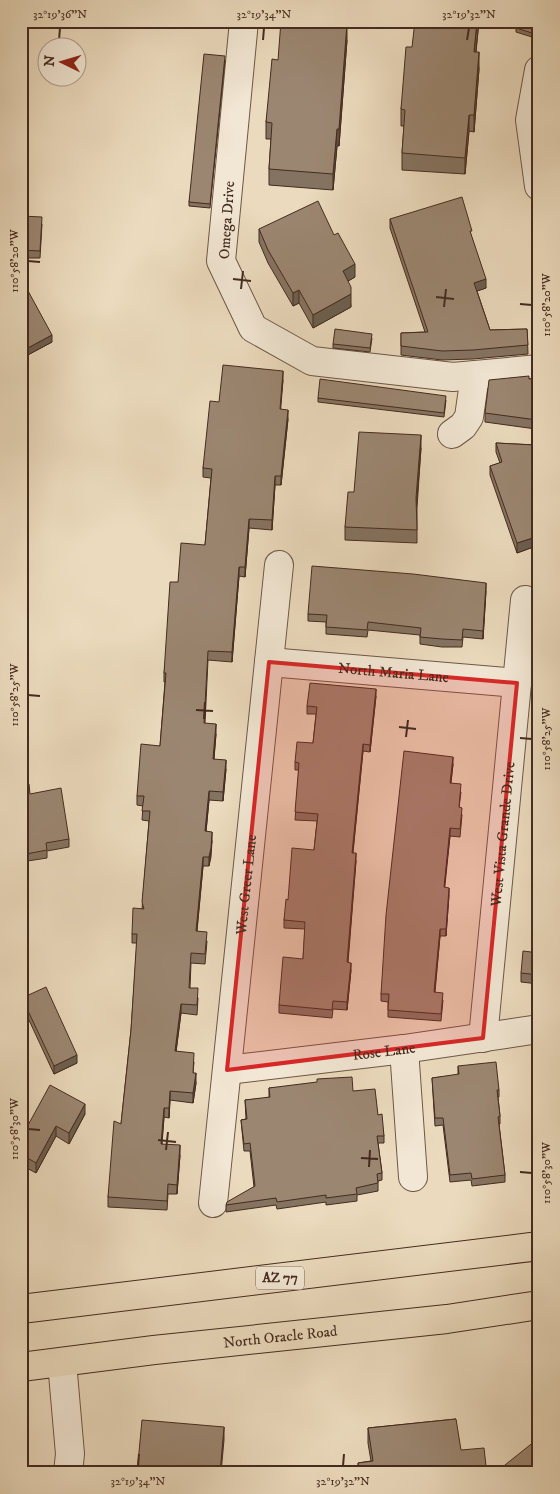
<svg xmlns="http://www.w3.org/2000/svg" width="560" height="1494" font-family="'IM FELL DW Pica',serif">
<rect width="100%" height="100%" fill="#ebdabd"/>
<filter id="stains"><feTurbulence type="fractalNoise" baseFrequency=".004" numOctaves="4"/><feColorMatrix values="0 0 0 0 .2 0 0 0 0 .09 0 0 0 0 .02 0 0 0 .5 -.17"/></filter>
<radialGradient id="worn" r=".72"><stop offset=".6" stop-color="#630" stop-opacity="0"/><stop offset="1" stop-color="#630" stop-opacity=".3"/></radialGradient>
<path fill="#b29e87" stroke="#86705d" d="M539 1090V1111L535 1112 532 1091Z"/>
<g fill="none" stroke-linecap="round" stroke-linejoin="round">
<g stroke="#6e5746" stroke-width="30">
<g id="minor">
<path d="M244 21 221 261 253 328 312 361 453 377 539 369"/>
<path d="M539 70 530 120 539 186"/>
<path d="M452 434 463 426 469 417 475 375"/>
<path id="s1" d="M269 662 517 683"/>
<path id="s2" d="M483 1038 525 600"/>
<path d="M404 1049 413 1177"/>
<path id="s3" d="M227 1070 404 1049 539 1029"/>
<path id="s4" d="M213 1203 279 565"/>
<path d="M62 1362 70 1454 68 1473"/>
</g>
</g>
<g stroke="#442b1f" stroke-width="30">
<g id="highway">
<path d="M21 1309 539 1246"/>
<path id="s5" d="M21 1367 154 1350 447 1319 539 1305"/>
</g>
</g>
<use href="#minor" stroke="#f2e7d4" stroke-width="28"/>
<use href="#highway" stroke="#ebdabd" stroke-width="28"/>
</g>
<g fill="#857361" stroke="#442b1f">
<path d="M479 21 476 52 479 69 474 132 469 131 465 174 402 170V153L404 126H401V109L412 47Z"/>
<path d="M518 21H537L532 37 516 32V28Z"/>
<path d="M347 40 339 146H337L333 190 269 185V169L271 139H266V122L278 60Z"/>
<path d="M225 60 210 208 189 206V202Z"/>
<path d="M21 216 42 224 40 258H21Z"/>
<path d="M390 219 472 239 486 288 477 291 490 330 527 329 528 354 473 359 442 360 401 355V333L425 332 390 228Z"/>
<path d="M259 229 355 277 348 281 351 307 313 328 299 303 293 306 268 263 259 242Z"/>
<path d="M21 278 52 342 24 357 21 353Z"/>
<path d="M372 338 370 352 333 348V344Z"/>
<path d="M539 378V545L517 553 490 475V466L500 463 496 452V443L535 445 536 429 485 422V413L529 379Z"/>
<path d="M283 380 280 409 288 419 281 485H275L272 530 249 528 245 577 239 576 232 662 208 660 205 723 216 734 214 759 226 769 223 801 209 800 206 832 212 841 211 857 209 866H203L197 931 207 941 205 964 191 963 190 988 198 998 197 1015 181 1013 176 1051 194 1062 193 1073 196 1083 193 1103 170 1100 169 1118 164 1117 162 1144 180 1155 177 1194H168L167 1210 108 1207V1197L121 1124 131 1030 137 943H132V934L142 909 149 821 142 820 143 806 137 805V796L160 746 165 682H164V673L178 582 205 545 211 478 203 477V468L219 402Z"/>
<path d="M318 398 446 400 444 417 318 402Z"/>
<path d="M421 448 417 508V543L345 540V527L354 492Z"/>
<path d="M486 591 483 639 463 637 462 647H442L420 644V635L368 630 367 637 326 634V622L308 621V614Z"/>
<path d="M376 696 370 752 363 751 353 853 356 861 348 963 351 970 347 1010 333 1009 332 1018 279 1013V1005L303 959 305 929 284 928V920L288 900 314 850 317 821 295 820 299 770H295V762L313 743 316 714H307V706Z"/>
<path d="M453 764 451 783 461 792 459 808 462 815 460 837 450 836 444 888 449 895 446 936H440L435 992 443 1000 441 1021 388 1017V1002L381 1001V994Z"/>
<path d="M21 786 30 794 69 839V847L47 851V858L21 862Z"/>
<path d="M539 859V902H536Z"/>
<path d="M539 953V984L521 982V973Z"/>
<path d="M22 998 77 1063 54 1074 22 1005Z"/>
<path d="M458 1066 499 1090V1097H498L500 1116V1124H499L505 1175V1182L472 1186 471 1180 450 1182 443 1125 435 1126 432 1078 458 1075Z"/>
<path d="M269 1088 353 1091 378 1115 384 1136V1143H378L382 1173V1180L378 1181V1191L357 1195V1201L326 1205V1202L277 1209 276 1205 226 1212V1205L254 1187 250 1151H244L241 1120 246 1119 245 1100 269 1098Z"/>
<path d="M85 1114 69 1144 56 1136 36 1173 21 1165V1138Z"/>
<path d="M539 1153V1165L537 1164V1157Z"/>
<path d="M456 1419 358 1469V1463L371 1461 368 1443V1428Z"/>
</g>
<g fill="#6c5e4f" stroke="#442b1f">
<path d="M477 21H479L474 69V52Z"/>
<path d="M536 21H537L532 37V33Z"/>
<path d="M347 23V40L339 146V129Z"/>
<path d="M479 52V69L474 132V115Z"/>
<path d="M469 115V131L465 174V158Z"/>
<path d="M337 129V146L333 190V174Z"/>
<path d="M355 264V277L343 284V271Z"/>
<path d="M486 279V288L474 292V283Z"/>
<path d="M299 290V303L293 306V293Z"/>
<path d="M351 294V307L313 328V315Z"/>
<path d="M52 335V342L24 357V350Z"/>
<path d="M283 371V380L280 418V409Z"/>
<path d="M288 410V419L281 485V476Z"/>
<path d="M421 435V448L416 511V498Z"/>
<path d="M275 476V485L272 530V520Z"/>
<path d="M249 519V528L245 577V567Z"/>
<path d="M539 536V545L517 553V543Z"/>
<path d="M239 567V576L232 662V652Z"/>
<path d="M486 583V591L483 639V631Z"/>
<path d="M376 689V696L370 752V745Z"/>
<path d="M216 724V734L213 768V759Z"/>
<path d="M363 744V751L352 860V853Z"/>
<path d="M453 757V764L450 790V783Z"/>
<path d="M226 760V769L223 801V792Z"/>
<path d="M209 791V800L205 841V831Z"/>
<path d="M450 828V836L444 895V887Z"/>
<path d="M212 832V841L209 866V857Z"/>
<path d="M356 853V861L347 970V962Z"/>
<path d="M203 857V866L196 940V931Z"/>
<path d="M449 888V895L446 936V929Z"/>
<path d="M440 929V936L434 999V992Z"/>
<path d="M351 963V970L347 1010V1002Z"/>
<path d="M181 1004V1013L175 1060V1051Z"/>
<path d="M77 1055V1063L54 1074V1066Z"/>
<path d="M196 1073V1083L193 1103V1093Z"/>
<path d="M170 1091V1100L169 1118V1108Z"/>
<path d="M85 1104V1114L69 1144V1133Z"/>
<path d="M164 1108V1117L161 1153V1144Z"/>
<path d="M56 1126V1136L36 1173V1163Z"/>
<path d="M180 1145V1155L177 1194V1185Z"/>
<path d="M224 1427V1440L221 1473H220Z"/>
</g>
<g fill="#9b8671" stroke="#442b1f">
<path d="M281 21H329L347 23 339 129H337L333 174 269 169 272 123 266 122 272 59 278 60Z"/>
<path d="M415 21H477L474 52H479L474 115H469L465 158 402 153 405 110 401 109 406 47H412Z"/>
<path d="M518 21H536L532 33 516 28Z"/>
<path d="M204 54 225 56 210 204 189 202Z"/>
<path d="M462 197 472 231H470L486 279 474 283 490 330 527 329 528 345 473 350 442 351 401 346V333L428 332 390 219Z"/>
<path d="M318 201 334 235 338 233 355 264 343 271 351 287V294L313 315 299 290 293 293 268 250 259 229Z"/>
<path d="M21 216 42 217 40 251 21 250Z"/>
<path d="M21 278 52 335 24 350 21 346Z"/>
<path d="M335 329 372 334 370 348 333 344Z"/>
<path d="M223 365 283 371 280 409 288 410 281 476H275L272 520 249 519 245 567H239L232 652 208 651 204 723 216 724 213 759 226 760 223 792 209 791 205 831 212 832 211 848 209 857H203L196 931 207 932 205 954 191 953 189 988H198L197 1005 181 1004 175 1051 194 1053 193 1073H196L193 1093 170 1091 169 1108H164L161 1144 180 1145 177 1185 168 1184 167 1201 108 1197 114 1121 121 1124 131 1030 137 934H132L133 908 144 909 142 902 150 811H142L144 796H137L141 744 160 746 166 673H164L170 582H178L181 543 205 545 212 469 203 468 210 401 219 402Z"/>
<path d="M529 376V379L539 378V536L517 543 490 466 502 462 496 443 535 445 537 420 485 413 489 380Z"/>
<path d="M320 379 446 396 444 413 318 398Z"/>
<path d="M359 432 421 435 416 498 417 530 345 527 348 492H354Z"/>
<path d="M312 566 413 574 486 583 483 631 463 629 462 640 442 639 420 637 421 628 368 622 367 630 326 627 327 615 308 614Z"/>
<path d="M310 683 376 689 370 745 363 744 352 853H356L347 962 351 963 347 1002 333 1001 332 1010 279 1005 283 957 303 959 305 922 284 920 286 899 288 900 292 848 314 850 318 814 295 812 299 763 295 762 297 742 313 743 317 707 307 706Z"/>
<path d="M404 751 453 757 450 783 461 784 459 807 462 808 460 829 450 828 444 887 449 888 446 929H440L437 960 434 992 443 993 441 1014 388 1010 389 994H381L386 915Z"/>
<path d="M29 784 30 794 61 788 69 839 46 843 47 850 21 855V786Z"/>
<path d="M539 859V893H536Z"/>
<path d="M523 951 539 953V975L521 973Z"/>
<path d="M46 987 77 1055 54 1066 22 998Z"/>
<path d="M496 1062 499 1090H497L500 1116 498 1117 505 1175 472 1179 471 1173 450 1175 443 1118H435L432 1078 459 1074 458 1066Z"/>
<path d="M352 1077 353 1091 375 1089 378 1115 382 1114 384 1136H377L382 1173 377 1174 378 1183 356 1188 357 1194 326 1198V1195L277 1202 276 1198 226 1205 227 1202 255 1186 250 1143 244 1144 241 1120 247 1119 245 1100 270 1097 269 1088 317 1082V1079Z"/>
<path d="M50 1085 85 1104 69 1133 56 1126 36 1163 21 1154V1138Z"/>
<path d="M456 1419 461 1450 484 1448 486 1466H490L491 1473H348V1470L359 1468 358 1463 373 1461 368 1428Z"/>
<path d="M142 1420 224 1427 220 1473H137Z"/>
<path d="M535 1441 539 1446V1473H503L500 1469Z"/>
</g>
<path fill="#d62828" fill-opacity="0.2" stroke="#d62828" stroke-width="4" stroke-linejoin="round" d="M269 662 517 683 483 1038 227 1070Z"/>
<path fill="none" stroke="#442b1f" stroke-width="2" d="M59 40 60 28M263 40 264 28M467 40 469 28M28 261 40 262M233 279 251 281M241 289 243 271M436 297 454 299M520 304 532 305M444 307 446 289M28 695 40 696M196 710 213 711M204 719 205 702M399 727 416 729M406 737 408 720M520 738 532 739M28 1129 40 1130M158 1140 176 1142M166 1150 168 1132M361 1158 378 1159M369 1167 370 1150M520 1172 532 1173M138 1466 139 1454M343 1466 344 1454"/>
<g text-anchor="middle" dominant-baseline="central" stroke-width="5" stroke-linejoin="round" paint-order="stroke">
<rect fill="#f2e7d4" stroke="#786355" stroke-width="1" x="256" y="1266.5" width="48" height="23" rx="4"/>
<g font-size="14" font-weight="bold" fill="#442b1f">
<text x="280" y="1278">AZ 77</text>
</g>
<g font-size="15" fill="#442b1f" stroke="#f2e7d4">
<text transform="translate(227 220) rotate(-86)">Omega Drive</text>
<text stroke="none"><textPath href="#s1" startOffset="125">North Maria Lane</textPath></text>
<text stroke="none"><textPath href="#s2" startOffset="205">West Vista Grande Drive</textPath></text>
<text stroke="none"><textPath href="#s4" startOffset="320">West Greer Lane</textPath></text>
<text stroke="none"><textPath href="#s3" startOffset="158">Rose Lane</textPath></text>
<text stroke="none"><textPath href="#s5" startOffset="261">North Oracle Road</textPath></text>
</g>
</g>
<rect width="560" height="1494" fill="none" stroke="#ebdabd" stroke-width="55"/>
<g transform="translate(62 62) rotate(275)"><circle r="24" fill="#f2e7d4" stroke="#ac9c8c"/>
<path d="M0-4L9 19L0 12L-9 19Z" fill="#8f2418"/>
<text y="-8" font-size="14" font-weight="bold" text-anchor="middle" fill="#442b1f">N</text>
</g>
<rect x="28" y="28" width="504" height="1438" fill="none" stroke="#442b1f" stroke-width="2"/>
<g font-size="12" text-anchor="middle" fill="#442b1f">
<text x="60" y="18">32°19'36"N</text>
<text x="264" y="18">32°19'34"N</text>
<text x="469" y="18">32°19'32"N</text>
<text transform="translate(14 261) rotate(-90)" y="4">110°58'20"W</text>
<text transform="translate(546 305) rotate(-90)" y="4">110°58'20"W</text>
<text transform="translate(14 695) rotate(-90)" y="4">110°58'25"W</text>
<text transform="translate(546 739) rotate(-90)" y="4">110°58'25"W</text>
<text transform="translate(14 1129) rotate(-90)" y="4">110°58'30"W</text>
<text transform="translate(546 1173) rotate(-90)" y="4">110°58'30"W</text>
<text x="138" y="1485">32°19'34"N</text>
<text x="343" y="1485">32°19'32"N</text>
</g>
<rect width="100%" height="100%" filter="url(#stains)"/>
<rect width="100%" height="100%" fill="url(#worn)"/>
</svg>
